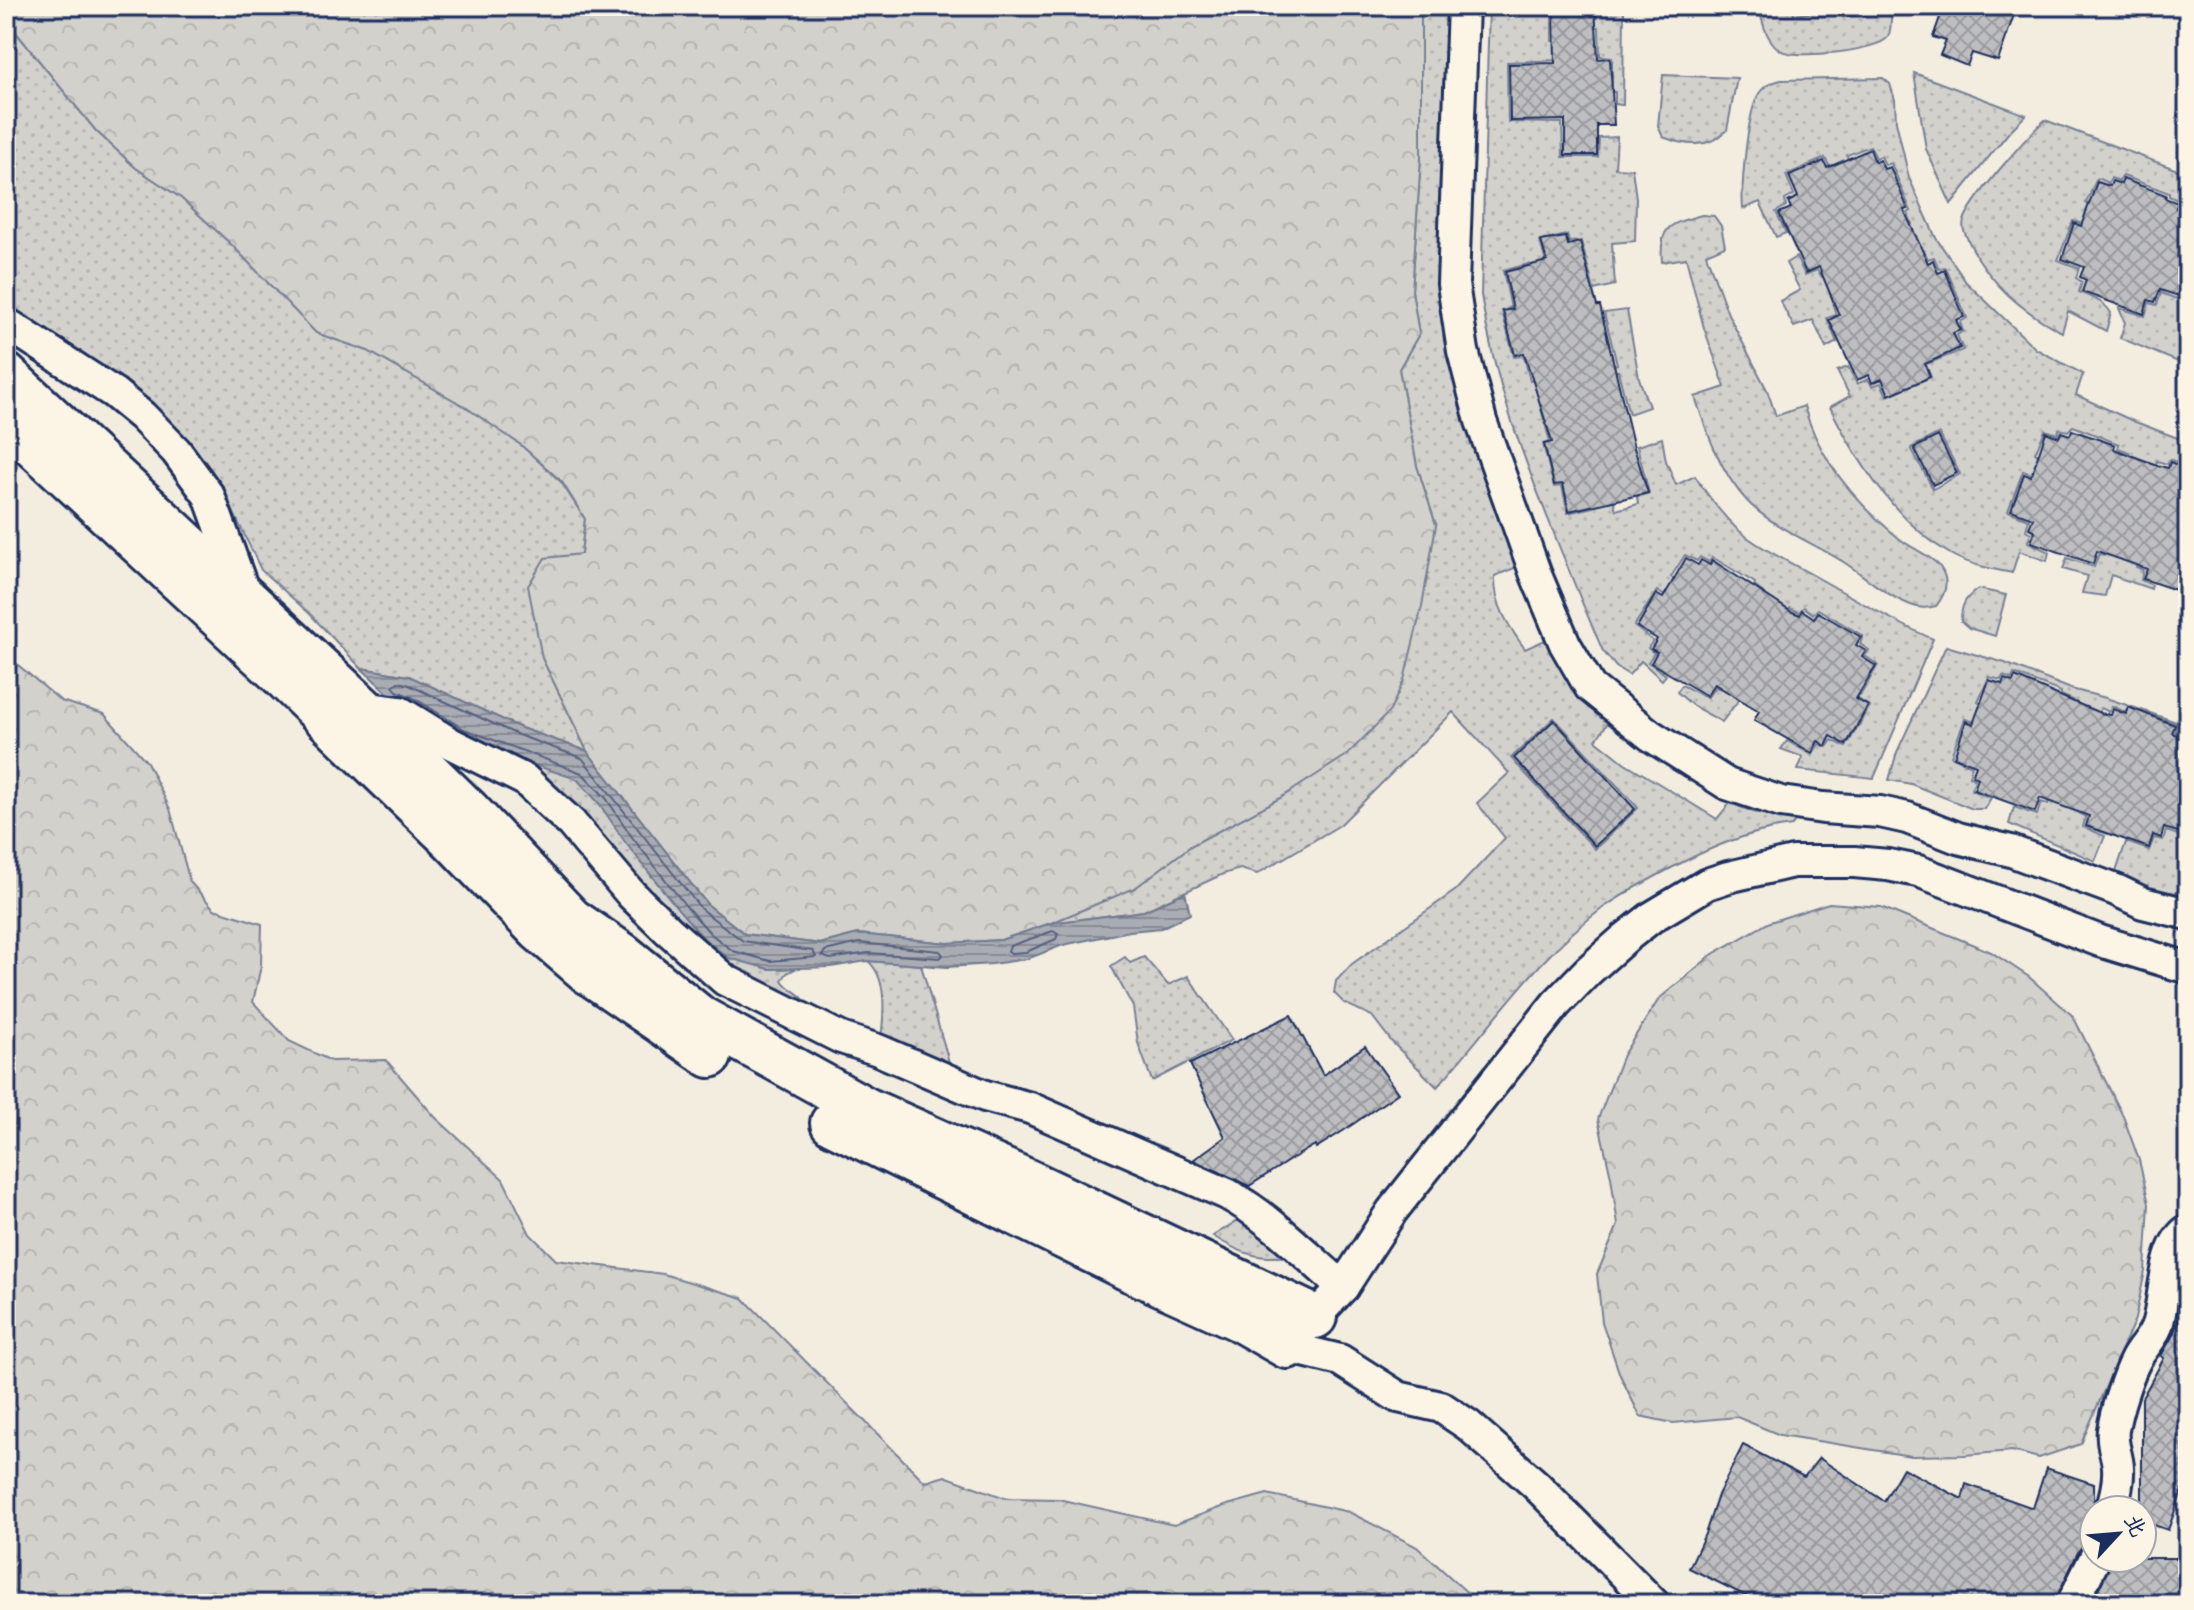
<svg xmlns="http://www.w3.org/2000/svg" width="2194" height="1610" font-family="Dekko,'LXGW WenKai TC',sans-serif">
<defs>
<pattern id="grass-dots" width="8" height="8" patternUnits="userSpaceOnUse" patternTransform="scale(2)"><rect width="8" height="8" fill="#d3d1cc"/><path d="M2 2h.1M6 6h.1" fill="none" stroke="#b5b4b2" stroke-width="1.8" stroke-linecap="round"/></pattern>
<pattern id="forest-crowns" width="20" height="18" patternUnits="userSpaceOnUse" patternTransform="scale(2)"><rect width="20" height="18" fill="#d3d1cc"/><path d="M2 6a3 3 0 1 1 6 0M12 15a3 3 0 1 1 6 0" fill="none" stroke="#b5b4b2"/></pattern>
<pattern id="water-rules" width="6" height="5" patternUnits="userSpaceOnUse" patternTransform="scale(2)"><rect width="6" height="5" fill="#a9acb3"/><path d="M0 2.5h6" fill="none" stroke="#898c95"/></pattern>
<pattern id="building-cross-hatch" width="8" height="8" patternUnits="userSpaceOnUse" patternTransform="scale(2)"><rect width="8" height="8" fill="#bebec0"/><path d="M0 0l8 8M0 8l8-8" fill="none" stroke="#9a9b9f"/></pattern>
</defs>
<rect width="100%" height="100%" fill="#f3ede0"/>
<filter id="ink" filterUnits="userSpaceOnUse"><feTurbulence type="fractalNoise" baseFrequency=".0125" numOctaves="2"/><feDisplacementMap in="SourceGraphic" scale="16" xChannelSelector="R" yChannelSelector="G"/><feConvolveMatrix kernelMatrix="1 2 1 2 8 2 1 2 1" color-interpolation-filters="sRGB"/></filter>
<g filter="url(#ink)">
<g fill="url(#grass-dots)" stroke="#778095" stroke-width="2" fill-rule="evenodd">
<path d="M1421 6H1450L1439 220 1438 277 1442 317 1445 341 1473 444 1517 567 1495 576C1494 605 1509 627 1525 649L1547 639C1560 673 1579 699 1609 721L1596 740 1625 763 1717 819 1730 803 1753 812 1792 818 1794 822 1792 826C1750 831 1714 846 1677 865 1652 878 1626 892 1603 908 1537 956 1491 1027 1437 1087L1392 1042 1372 1016 1344 1003 1334 993 1336 981 1352 964 1456 890 1505 838 1477 803 1509 773 1453 712 1340 825 1257 874 1240 869 1223 874 1144 911 1051 923 1135 888 1192 845 1282 797 1436 525 1417 466 1399 369 1419 334 1412 291 1421 157ZM1554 718 1638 808 1595 849 1511 758Z"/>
<path d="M1489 6H1564L1565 8 1552 10V41L1563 43 1564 60 1507 62 1508 122 1562 123 1563 157H1598L1599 138 1617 137 1615 168 1632 169 1636 198 1635 241 1612 243 1615 285 1594 290 1581 241 1569 242 1567 235 1540 241 1552 285 1531 275 1528 264 1503 271 1511 308 1502 311 1514 357 1524 356 1530 381 1555 374 1565 400 1540 405 1550 442 1543 444 1554 487 1562 486 1568 513 1593 507 1591 497 1610 486 1616 510 1638 504 1637 497 1649 493 1637 446 1662 438 1666 461 1676 485 1695 476C1708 496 1724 519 1743 534 1766 552 1792 563 1818 578 1856 599 1893 622 1933 639L1874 778 1798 770 1803 757 1781 749 1787 741 1812 755 1819 744 1827 747 1832 740 1846 747 1870 706 1844 691 1846 688 1860 696 1878 665 1865 656 1869 650 1860 644 1863 636 1818 609 1813 614 1804 607 1799 612 1790 608 1773 635 1765 594 1754 586 1755 583 1712 557 1709 562 1700 557 1697 561 1685 555 1671 577 1680 584 1671 600 1657 591 1634 626 1653 641 1648 648 1654 653 1648 662 1666 675 1662 680 1641 661 1629 675 1616 667 1603 651C1585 611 1569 571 1553 531 1521 452 1494 380 1481 295Z"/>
<path d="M1597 6H1624L1623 105 1615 104V92H1603L1612 85V57L1600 56 1599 27 1585 26V18H1597Z"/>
<path d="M1759 6H1793L1794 15 1820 11 1821 6H1842L1843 17 1867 14V6H1891C1891 15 1892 29 1888 37 1879 51 1793 60 1780 50 1766 40 1762 22 1759 6Z"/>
<path d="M6 20 96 131 136 168 181 198 233 246 316 333 368 351 464 406 521 445 561 482 585 519 581 554 542 658 587 751 521 728 409 676 361 668 310 614 261 570 224 492 186 440 116 377 6 307Z"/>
<path d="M1914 73 2026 115 2009 132 1951 204 1926 149Z"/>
<path d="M1663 75 1737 78 1727 130C1709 149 1686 146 1663 137L1658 126Z"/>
<path d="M1883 78 1890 84 1895 100 1896 121 1909 178 1936 238 1966 282 2036 349 2083 374 2076 395 2133 421 2188 442V460L2184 458 2181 463 2169 460 2167 464 2157 461 2146 494 2129 452 2118 448 2119 444 2073 426 2068 431 2059 429 2058 434 2045 430 2035 453 2045 459 2038 476 2023 471 2008 511 2029 519 2026 530 2031 533 2028 542 2049 552 2047 561 2019 551 2012 573C1992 569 1970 565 1952 555 1896 522 1858 463 1830 407L1850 396 1837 371 1848 367 1857 384 1868 379 1872 386 1881 383 1887 396 1931 377 1920 350 1922 348 1929 363 1963 350 1957 335 1963 331 1960 322 1967 318 1946 268 1939 269 1934 257 1928 259 1923 249 1893 263 1908 227 1912 224 1908 213 1911 211 1891 163 1885 165 1881 156 1876 158 1870 146 1847 155 1850 167 1833 174 1825 158 1786 175 1794 195 1785 200 1786 206 1776 212 1786 233 1776 237 1760 202 1743 209C1741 187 1747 109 1760 92 1765 85 1772 82 1781 80ZM1939 433 1960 474 1933 489 1911 448Z"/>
<path d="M2045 120 2188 174V209L2179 206 2180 201 2169 196V193L2123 176 2119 181 2111 178 2108 183 2097 178 2086 203 2096 208 2089 226 2073 221 2058 260 2079 268 2076 278 2082 282 2079 292C2092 298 2104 301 2111 313L2106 331 2068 311 2062 332C2022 311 1991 285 1970 244 1967 237 1961 229 1964 221 1969 202 2028 135 2045 120Z"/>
<path d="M1702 215 1714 216 1721 226 1725 246 1706 254 1728 314 1767 390 1776 416 1804 406C1819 460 1857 504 1900 539 1912 549 1931 555 1940 567 1950 581 1945 595 1936 606 1925 609 1917 608 1906 603 1884 594 1865 576 1845 563 1814 543 1773 528 1747 501 1721 473 1707 433 1695 397L1725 387 1704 328 1686 258 1662 262C1659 225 1670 224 1702 215Z"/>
<path d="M1796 257 1805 275 1817 270 1822 277 1832 272 1845 300 1833 305 1836 315 1827 318 1837 342 1826 348 1813 320 1794 327 1780 301 1800 290 1786 263Z"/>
<path d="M2161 293 2188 303 2186 316 2188 317V366L2120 338 2125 323 2119 308 2145 316 2149 303 2157 305Z"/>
<path d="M1627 310 1639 378 1649 407 1629 414 1618 371 1605 373 1604 368 1617 364 1604 313Z"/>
<path d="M2110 544 2138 554 2136 567 2143 570 2141 580 2152 585 2151 589 2111 575 2105 596 2082 593 2087 576 2063 569 2067 558 2094 567 2099 554 2106 555Z"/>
<path d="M1978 589 2006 595 1995 636 1969 628 1961 621C1961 605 1965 598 1978 589Z"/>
<path d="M1946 646 2005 663 2071 689 2106 698 2188 726V744L2183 743 2185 736 2175 732 2176 724 2128 707 2125 712 2112 706 2109 712 2101 708 2087 739 2073 700 2061 695V692L2014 674 2012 679 2003 676 2001 680 1989 677 1978 701 1988 706 1982 724 1965 719 1951 756 1972 766 1969 776 1975 780 1971 790 1991 798 1984 809H1973L1911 784 1889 780 1897 752Z"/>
<path d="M1728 679 1746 690 1722 722 1693 706 1677 692 1682 685 1707 698 1715 687 1721 689Z"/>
<path d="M493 751 577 779 599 803 649 873 705 940 769 969 797 968 787 973 782 980C789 992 802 991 811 1010L741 978Z"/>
<path d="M2053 791 2082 801 2078 813 2086 817 2083 827 2105 836 2095 861 2009 824 2014 807 2037 815 2041 802 2048 804Z"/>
<path d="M2188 816V880L2175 893 2157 892 2116 872 2126 842 2149 850 2154 838 2163 840 2166 831 2181 836Z"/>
<path d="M1125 957 1130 963 1144 957 1168 985 1188 976 1232 1040 1152 1081 1138 1043 1133 1007 1111 966Z"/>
<path d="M868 961 921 965 951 1069 881 1039C884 1015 888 978 868 961Z"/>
<path d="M1245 1216 1291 1256C1259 1260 1241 1254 1213 1236Z"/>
</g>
<g fill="url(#forest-crowns)" stroke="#778095" stroke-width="2">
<path d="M6 6H1421V157L1412 291 1419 334 1399 369 1417 466 1436 525 1422 606 1404 680 1390 711 1347 755 1282 797 1192 845 1135 888 1051 923 1001 940 948 943 858 934 820 944 745 934 707 904 587 751 542 658 528 586 545 558 581 554 585 519 562 482 521 445 464 406 368 351 316 333 233 246 181 198 136 168 96 131 6 20Z"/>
<path d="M6 655 61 701 104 714 147 762 170 809 190 882 214 909 262 924 261 966 253 1002 289 1041 331 1061 386 1060 435 1117 503 1179 530 1234 556 1260 663 1274 743 1298 925 1482 945 1476 1005 1498 1058 1499 1174 1525 1224 1506 1267 1494 1349 1512 1417 1547 1471 1596 1474 1604H6Z"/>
<path d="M1829 903 1881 907 1991 952 2029 977 2073 1016 2123 1116 2139 1160 2149 1204 2145 1271 2135 1319 2081 1444 2039 1458 2012 1451 1964 1455 1911 1456 1780 1435 1737 1417 1673 1423 1640 1416 1620 1375 1602 1322 1597 1274 1618 1225 1611 1177 1598 1119 1623 1055 1659 999 1713 954 1770 922Z"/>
</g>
<path fill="url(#water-rules)" stroke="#707a91" stroke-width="2" d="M361 668 409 676 521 728 587 751 707 904 745 934 820 944 858 934 948 943 1001 940 1051 923 1144 911 1185 892 1190 914 1161 928 1130 931 1063 945 1027 959 992 964 947 967 867 961 831 967 769 969 729 958 705 940 679 910 625 842 599 803 577 779 493 751 393 698Z"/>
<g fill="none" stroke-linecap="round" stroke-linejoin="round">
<g stroke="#546180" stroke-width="2">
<path d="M398 682 407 684 518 735 582 758 702 910 743 941 813 951 816 957 770 961 733 951 711 934 685 905 632 837 606 798 582 773 464 729 414 698 397 691 393 686Z"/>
<path d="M1053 931 1058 934 1056 939 1026 952 1011 953 1008 951 1010 946Z"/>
<path d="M859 943 940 951 943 955 940 958 868 953 830 959 822 956 825 951Z"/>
</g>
</g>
<g fill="url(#building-cross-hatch)" stroke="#1b2f5e" stroke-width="2">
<path d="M1567 6H1595L1598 59 1610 58 1614 125H1597V155H1565V120L1510 121 1509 64 1555 63 1554 12H1567Z"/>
<path d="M1944 6H2017L1998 61 1972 53 1967 66 1940 55 1946 41 1933 37Z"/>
<path d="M1870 149 1875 162 1880 160 1884 169 1890 167 1908 209 1904 210 1928 263 1933 260 1938 273 1945 270 1964 317 1956 320 1961 330 1953 333 1960 348 1925 364 1930 377 1889 395 1882 379 1872 383 1869 375 1857 380 1829 320 1839 315 1819 267 1806 273 1779 213 1791 208 1788 202 1798 197 1789 176 1824 161 1827 168Z"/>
<path d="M2123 179 2166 195 2165 198 2178 203 2176 208 2188 212V225L2179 249 2188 252V299L2160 290 2155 302 2148 300 2144 314 2082 292 2086 280 2080 277 2084 267 2062 259 2074 223 2081 226 2097 182 2110 186 2112 181 2121 184Z"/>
<path d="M1566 237 1568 245 1580 242 1597 306H1600L1633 444 1648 493 1569 511 1563 484 1554 485 1544 444 1552 442 1524 353 1515 355 1503 311 1513 309 1505 272 1547 261 1541 241Z"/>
<path d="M2072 430 2115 445 2114 449 2157 465 2168 468 2170 462 2188 469V594L2143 579 2147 569 2097 551 2093 564 2031 542 2035 531 2029 528 2033 518 2011 510 2024 474 2031 476 2046 432 2059 437 2061 432 2070 435Z"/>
<path d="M1938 436 1957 473 1933 485 1914 448Z"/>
<path d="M1686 558 1698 565 1701 560 1710 565 1712 560 1790 611 1800 615 1802 610 1814 618 1818 612 1861 637 1856 645 1866 651 1862 657 1876 666 1856 699 1868 706 1846 745 1831 736 1826 746 1818 741 1812 753 1754 720 1759 711 1714 684 1707 696 1651 663 1657 652 1651 649 1657 639 1637 627 1656 594 1663 598Z"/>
<path d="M2015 677 2100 713 2111 715 2113 709 2126 714 2128 707 2175 725 2172 733 2182 737 2180 744 2188 747V812L2181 833 2164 828 2161 838 2153 835 2149 848 2086 826 2089 816 2040 798 2035 812 1974 790 1978 778 1972 776 1976 765 1954 757 1966 721 1973 724 1989 680 2002 684 2004 679 2013 682Z"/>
<path d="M1554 720 1635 809 1595 846 1514 758Z"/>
<path d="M1291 1015 1323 1075 1365 1046 1398 1093 1343 1131 1316 1148 1315 1145 1293 1158 1249 1186 1193 1160 1225 1137 1190 1064Z"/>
<path d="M2188 1293V1474L2168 1530 2142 1521V1398L2164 1358 2161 1356 2173 1335Z"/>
<path d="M1743 1445 1804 1477 1819 1458 1884 1501 1903 1468 1962 1499 1966 1484 2033 1508 2046 1468 2094 1484V1540L2086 1543 2079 1550 2054 1604H1762L1689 1568 1705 1534 1718 1495Z"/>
<path d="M2113 1558H2188V1604H2092Z"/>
</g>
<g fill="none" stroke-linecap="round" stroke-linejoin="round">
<g stroke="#1b2f5e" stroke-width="36">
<g id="street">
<path d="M1463 6 1453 284 1463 351 1481 421 1536 575 1565 644 1590 687 1650 735 1727 784 1781 802 1823 808 1880 812 1907 818 1958 838 2011 851 2116 890 2143 903 2188 914"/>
<path d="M6 323 114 393 142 416 176 451 209 496 245 595"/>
<path d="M362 707 400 712 452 744 525 780 571 823 631 894 669 931 725 980 841 1038 878 1050 985 1096 1030 1108 1227 1194C1271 1218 1305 1255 1343 1287"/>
<path d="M2111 1510C2115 1497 2119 1481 2118 1467 2117 1454 2111 1443 2113 1430 2116 1410 2127 1376 2136 1359 2143 1346 2154 1338 2158 1322 2165 1296 2164 1245 2188 1230"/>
<path d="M1654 1604 1536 1485 1468 1425 1441 1407 1398 1397 1340 1360 1287 1347 1343 1287 1392 1211 1556 1004 1588 971 1624 939 1652 917 1707 884 1728 877 1793 862H1854L1888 865 1918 871 2100 941 2188 968"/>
<path d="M2072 1604 2095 1558"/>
</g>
</g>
<g stroke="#1b2f5e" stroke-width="48">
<g id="secondary">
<path d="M6 375 362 707 468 810 571 919 622 954 701 1018 866 1109 1028 1181 1315 1317"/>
<path d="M6 420 277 671 453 841 539 930 589 973 710 1056"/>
<path d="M832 1123 1132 1271 1238 1319 1287 1347"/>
</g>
</g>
<use href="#street" stroke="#fcf5e5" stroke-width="30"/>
<use href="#secondary" stroke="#fcf5e5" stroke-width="42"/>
</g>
</g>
<rect width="2194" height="1610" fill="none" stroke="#fcf5e5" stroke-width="32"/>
<rect x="16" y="16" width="2162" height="1578" fill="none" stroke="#1b2f5e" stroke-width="3" filter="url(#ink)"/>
<g transform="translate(2118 1534) rotate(64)"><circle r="38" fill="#fcf5e5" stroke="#a2a6af" stroke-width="2"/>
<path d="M0-6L14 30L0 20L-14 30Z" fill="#1b2f5e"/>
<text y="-12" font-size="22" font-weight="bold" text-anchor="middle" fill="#1b2f5e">北</text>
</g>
</svg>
